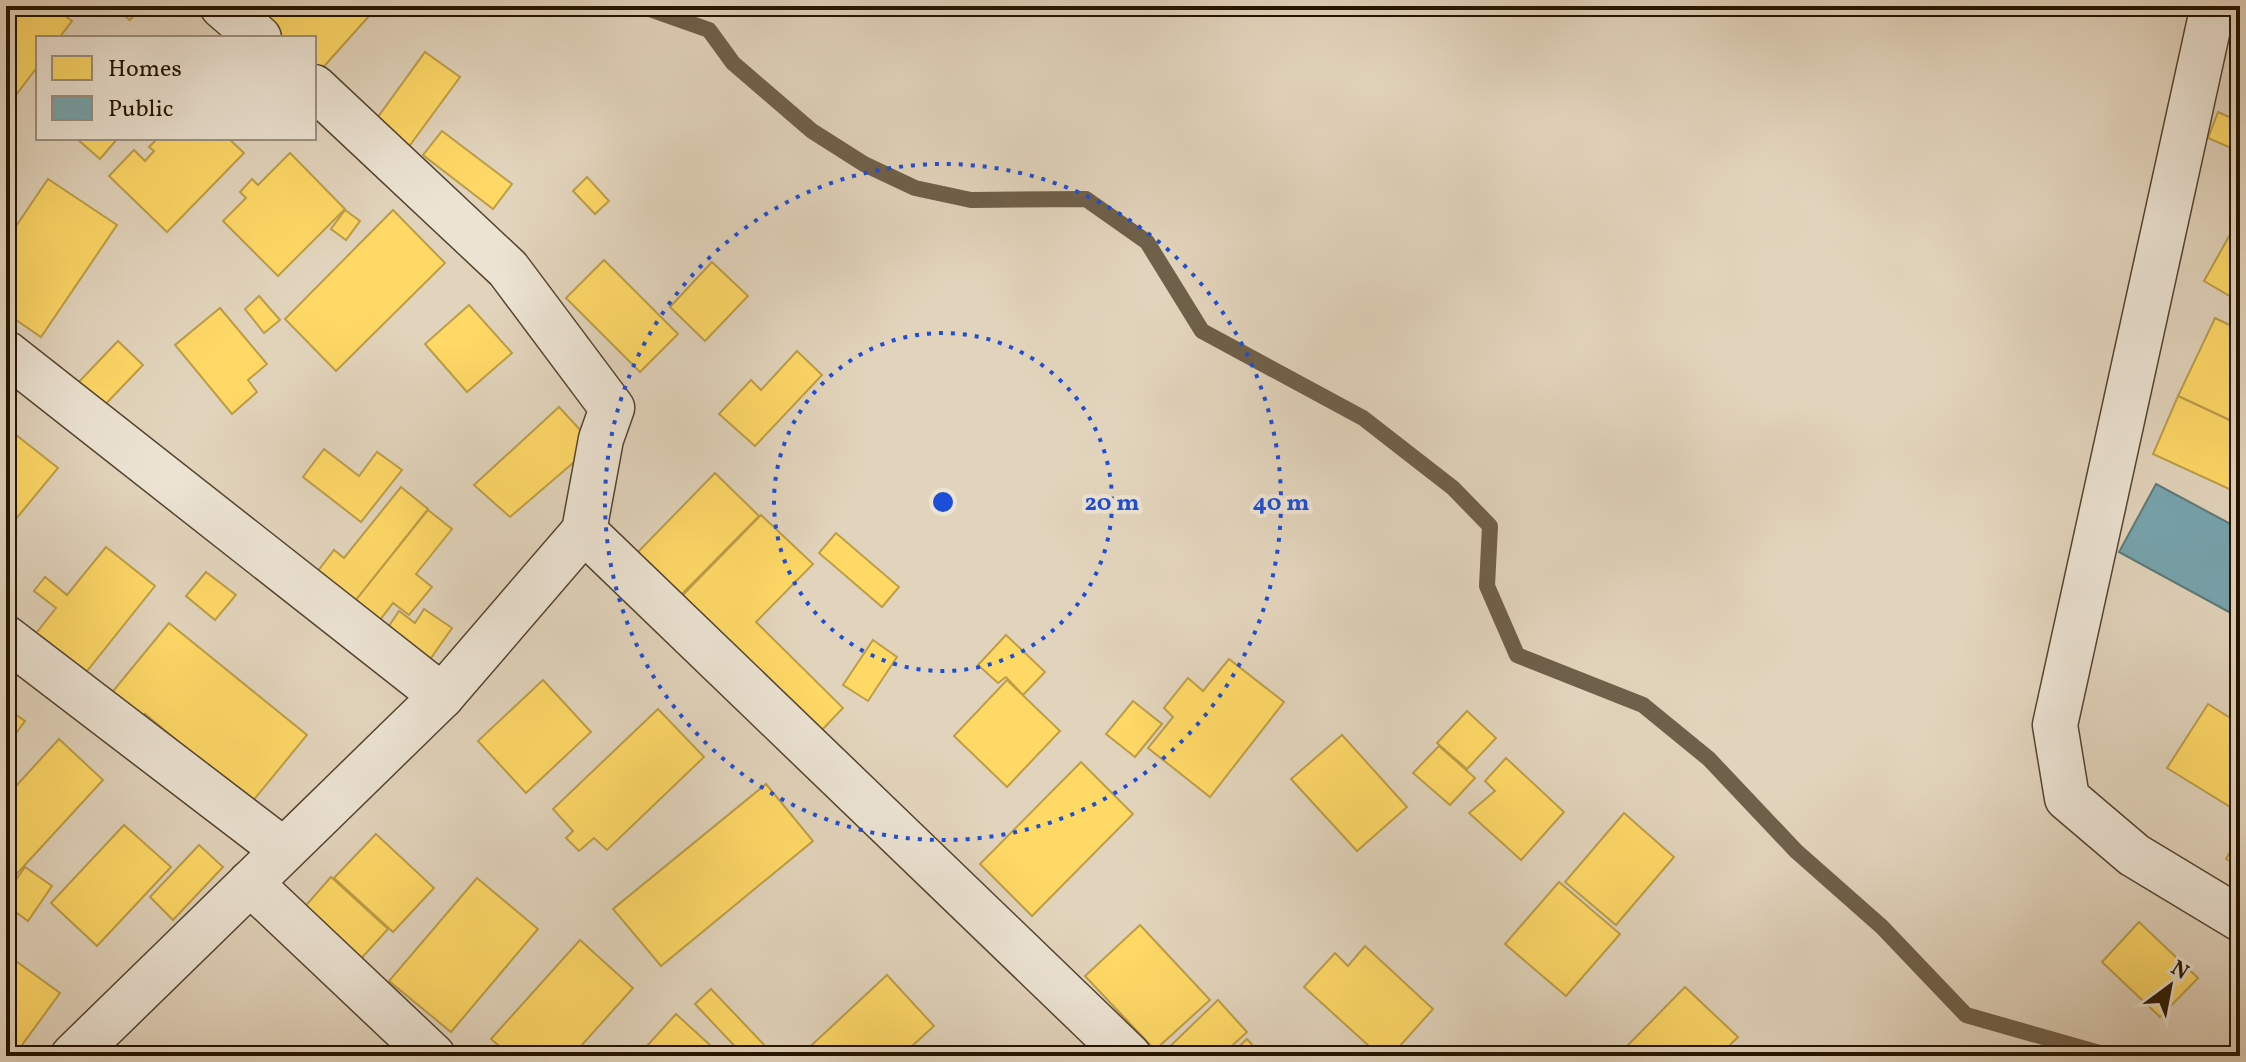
<svg xmlns="http://www.w3.org/2000/svg" width="2246" height="1062" font-family="Vollkorn,serif">
<rect width="100%" height="100%" fill="#e2d4bc"/>
<filter id="stains"><feTurbulence type="fractalNoise" baseFrequency=".0025" numOctaves="4"/><feColorMatrix values="0 0 0 0 .2 0 0 0 0 .09 0 0 0 0 .02 0 0 0 .5 -.17"/></filter>
<radialGradient id="worn" r=".72"><stop offset=".6" stop-color="#630" stop-opacity="0"/><stop offset="1" stop-color="#630" stop-opacity=".3"/></radialGradient>
<g fill="#ffd966" stroke="#bd9e47" stroke-width="2">
<path d="M6 6H52L72 21 59 38H38V66L9 104 6 101Z"/>
<path d="M113 6H142L130 20Z"/>
<path d="M267 6H378L319 72 314 67V38H281L257 17Z"/>
<path d="M425 52 460 77 405 152 370 128Z"/>
<path d="M2218 112 2240 122V152L2208 138Z"/>
<path d="M442 131 512 184 493 209 423 155Z"/>
<path d="M76 138H118L100 159Z"/>
<path d="M158 138H228L244 153 167 232 109 176 134 150 145 161 154 151 149 147Z"/>
<path d="M290 153 345 209 278 276 223 221 246 198 240 192 252 179 258 185Z"/>
<path d="M587 177 609 201 595 214 573 191Z"/>
<path d="M48 179 117 225 41 337 6 313V241Z"/>
<path d="M345 210 360 221 346 240 331 229Z"/>
<path d="M393 210 445 263 336 371 285 319Z"/>
<path d="M2232 231 2240 236V302L2204 281Z"/>
<path d="M604 260 678 334 640 372 566 298Z"/>
<path d="M712 262 748 296 705 341 670 307Z"/>
<path d="M259 296 280 320 264 333 245 309Z"/>
<path d="M469 305 512 353 467 392 425 344Z"/>
<path d="M220 308 267 364 248 380 257 392 232 414 175 345Z"/>
<path d="M2215 318 2240 330V425L2178 396Z"/>
<path d="M118 341 143 365 99 411 74 387Z"/>
<path d="M797 351 822 375 755 446 719 414 751 380 761 390Z"/>
<path d="M2178 396 2240 425V494L2153 454Z"/>
<path d="M559 407 594 445 510 517 474 485Z"/>
<path d="M6 427 58 468 6 531Z"/>
<path d="M324 449 359 476 377 452 402 470 361 522 303 477Z"/>
<path d="M715 473 759 516 681 595 637 553Z"/>
<path d="M401 487 428 509 348 610 311 580 334 550 344 558Z"/>
<path d="M428 510 452 529 416 574 432 587 409 615 393 603 373 629 348 610Z"/>
<path d="M761 515 813 564 756 622 843 708 819 733 679 599Z"/>
<path d="M836 533 899 587 882 607 819 553Z"/>
<path d="M106 547 155 586 83 676 34 636 56 608 34 591 45 577 67 595Z"/>
<path d="M206 572 236 595 215 620 186 596Z"/>
<path d="M424 609 452 628 424 668 381 638 399 611 415 623Z"/>
<path d="M169 623 307 735 247 808 229 784 145 714 139 721 109 696Z"/>
<path d="M1006 635 1045 672 1023 695 1006 677 998 683 978 665Z"/>
<path d="M873 640 897 657 868 701 843 685Z"/>
<path d="M1229 659 1284 702 1210 797 1148 748 1173 717 1164 708 1188 678 1203 691Z"/>
<path d="M543 680 591 732 526 793 478 741Z"/>
<path d="M1007 680 1060 731 1007 787 954 736Z"/>
<path d="M1133 701 1162 724 1135 757 1106 734Z"/>
<path d="M2208 704 2240 724V813L2167 768Z"/>
<path d="M6 708 25 721 6 747Z"/>
<path d="M658 709 704 757 607 850 594 838 579 851 566 838 573 831 553 809Z"/>
<path d="M1467 711 1496 738 1467 769 1437 743Z"/>
<path d="M1342 735 1407 807 1357 851 1291 779Z"/>
<path d="M59 739 103 780 12 879 6 873V797Z"/>
<path d="M1439 746 1475 778 1450 805 1413 773Z"/>
<path d="M1506 758 1564 812 1521 860 1469 813 1495 791 1485 781Z"/>
<path d="M1081 762 1133 814 1032 916 980 864Z"/>
<path d="M766 784 813 841 661 966 613 909Z"/>
<path d="M1624 813 1674 857 1616 925 1565 882Z"/>
<path d="M124 825 171 867 97 946 51 903Z"/>
<path d="M376 834 434 888 393 932 334 878Z"/>
<path d="M2240 835V867L2226 859Z"/>
<path d="M199 845 223 867 173 920 150 897Z"/>
<path d="M25 867 52 886 28 921 6 905V894Z"/>
<path d="M331 877 388 929 357 963 301 911Z"/>
<path d="M477 878 538 929 451 1032 389 981Z"/>
<path d="M1559 882 1620 934 1566 996 1505 944Z"/>
<path d="M2139 922 2198 978 2160 1017 2102 962Z"/>
<path d="M1140 925 1210 1000 1155 1050 1085 976Z"/>
<path d="M580 940 633 988 572 1056H511L491 1039Z"/>
<path d="M1365 946 1433 1009 1391 1056H1380L1304 987 1335 953 1348 966Z"/>
<path d="M6 954 60 993 14 1056H6Z"/>
<path d="M887 975 934 1026 901 1056H800Z"/>
<path d="M1685 987 1738 1037 1719 1056H1710L1700 1046 1689 1056H1639L1628 1045Z"/>
<path d="M711 989 770 1051 765 1056H744L695 1004Z"/>
<path d="M1218 1000 1247 1032 1221 1056H1160Z"/>
<path d="M676 1014 722 1056H655L646 1047Z"/>
<path d="M1247 1039 1262 1056H1229Z"/>
</g>
<path fill="#76a5af" stroke="#5d7a7a" stroke-width="2" d="M2156 484 2240 529V618L2119 552Z"/>
<g fill="none" stroke-linecap="round" stroke-linejoin="round">
<path stroke="#6f604a" stroke-width="16" d="M641 6 709 30 733 63 812 131 864 164 915 188 971 200 1086 199 1147 242 1202 331 1363 418 1453 488 1490 526 1487 586 1517 655 1643 705 1709 759 1796 851 1882 927 1966 1015 2110 1056"/>
<g stroke="#54442f" stroke-width="47">
<g id="minor">
<path d="M222 6 259 38"/>
<path d="M2213 6 2055 725 2067 798 2134 855 2240 919"/>
<path d="M6 353 442 696"/>
<path d="M584 531 1129 1056"/>
<path d="M6 638 282 849"/>
<path d="M250 883 433 1056"/>
<path d="M73 1056 442 696 584 531 601 439 612 408 508 269 314 87"/>
</g>
</g>
<use href="#minor" stroke="#ece3d3" stroke-width="44"/>
</g>
<g fill="none" stroke="#1d4ed8" stroke-width="4" stroke-dasharray="4 8">
<circle cx="943" cy="502" r="169"/>
<circle cx="943" cy="502" r="338"/>
</g>
<circle cx="943" cy="502" r="12" fill="#1d4ed8" stroke="#ece3d3" stroke-width="4"/>
<g font-size="24" text-anchor="middle" font-weight="bold" fill="#1d4ed8" stroke="#ece3d3" stroke-width="8" stroke-linejoin="round" paint-order="stroke">
<text x="1112" y="510">20 m</text>
<text x="1281" y="510">40 m</text>
</g>
<rect width="2246" height="1062" fill="none" stroke="#e2d4bc" stroke-width="32"/>
<rect x="8" y="8" width="2230" height="1046" fill="none" stroke="#241400" stroke-width="4"/>
<rect x="16" y="16" width="2214" height="1030" fill="none" stroke="#241400" stroke-width="2"/>
<rect x="36" y="36" width="280" height="104" fill="#ece3d3" stroke="#9c907f" stroke-width="2"/>
<rect x="52" y="56" width="40" height="24" fill="#ffd966" stroke="#9c907f" stroke-width="2"/>
<text x="108" y="76" font-size="24" fill="#241400">Homes</text>
<rect x="52" y="96" width="40" height="24" fill="#76a5af" stroke="#9c907f" stroke-width="2"/>
<text x="108" y="116" font-size="24" fill="#241400">Public</text>
<g transform="translate(2170 986) rotate(32)" stroke="#ece3d3" stroke-width="6" paint-order="stroke">
<path d="M0-6L14 30L0 20L-14 30Z" fill="#241400"/>
<text y="-12" font-size="22" font-weight="bold" text-anchor="middle" fill="#241400">N</text>
</g>
<rect width="100%" height="100%" filter="url(#stains)"/>
<rect width="100%" height="100%" fill="url(#worn)"/>
</svg>
